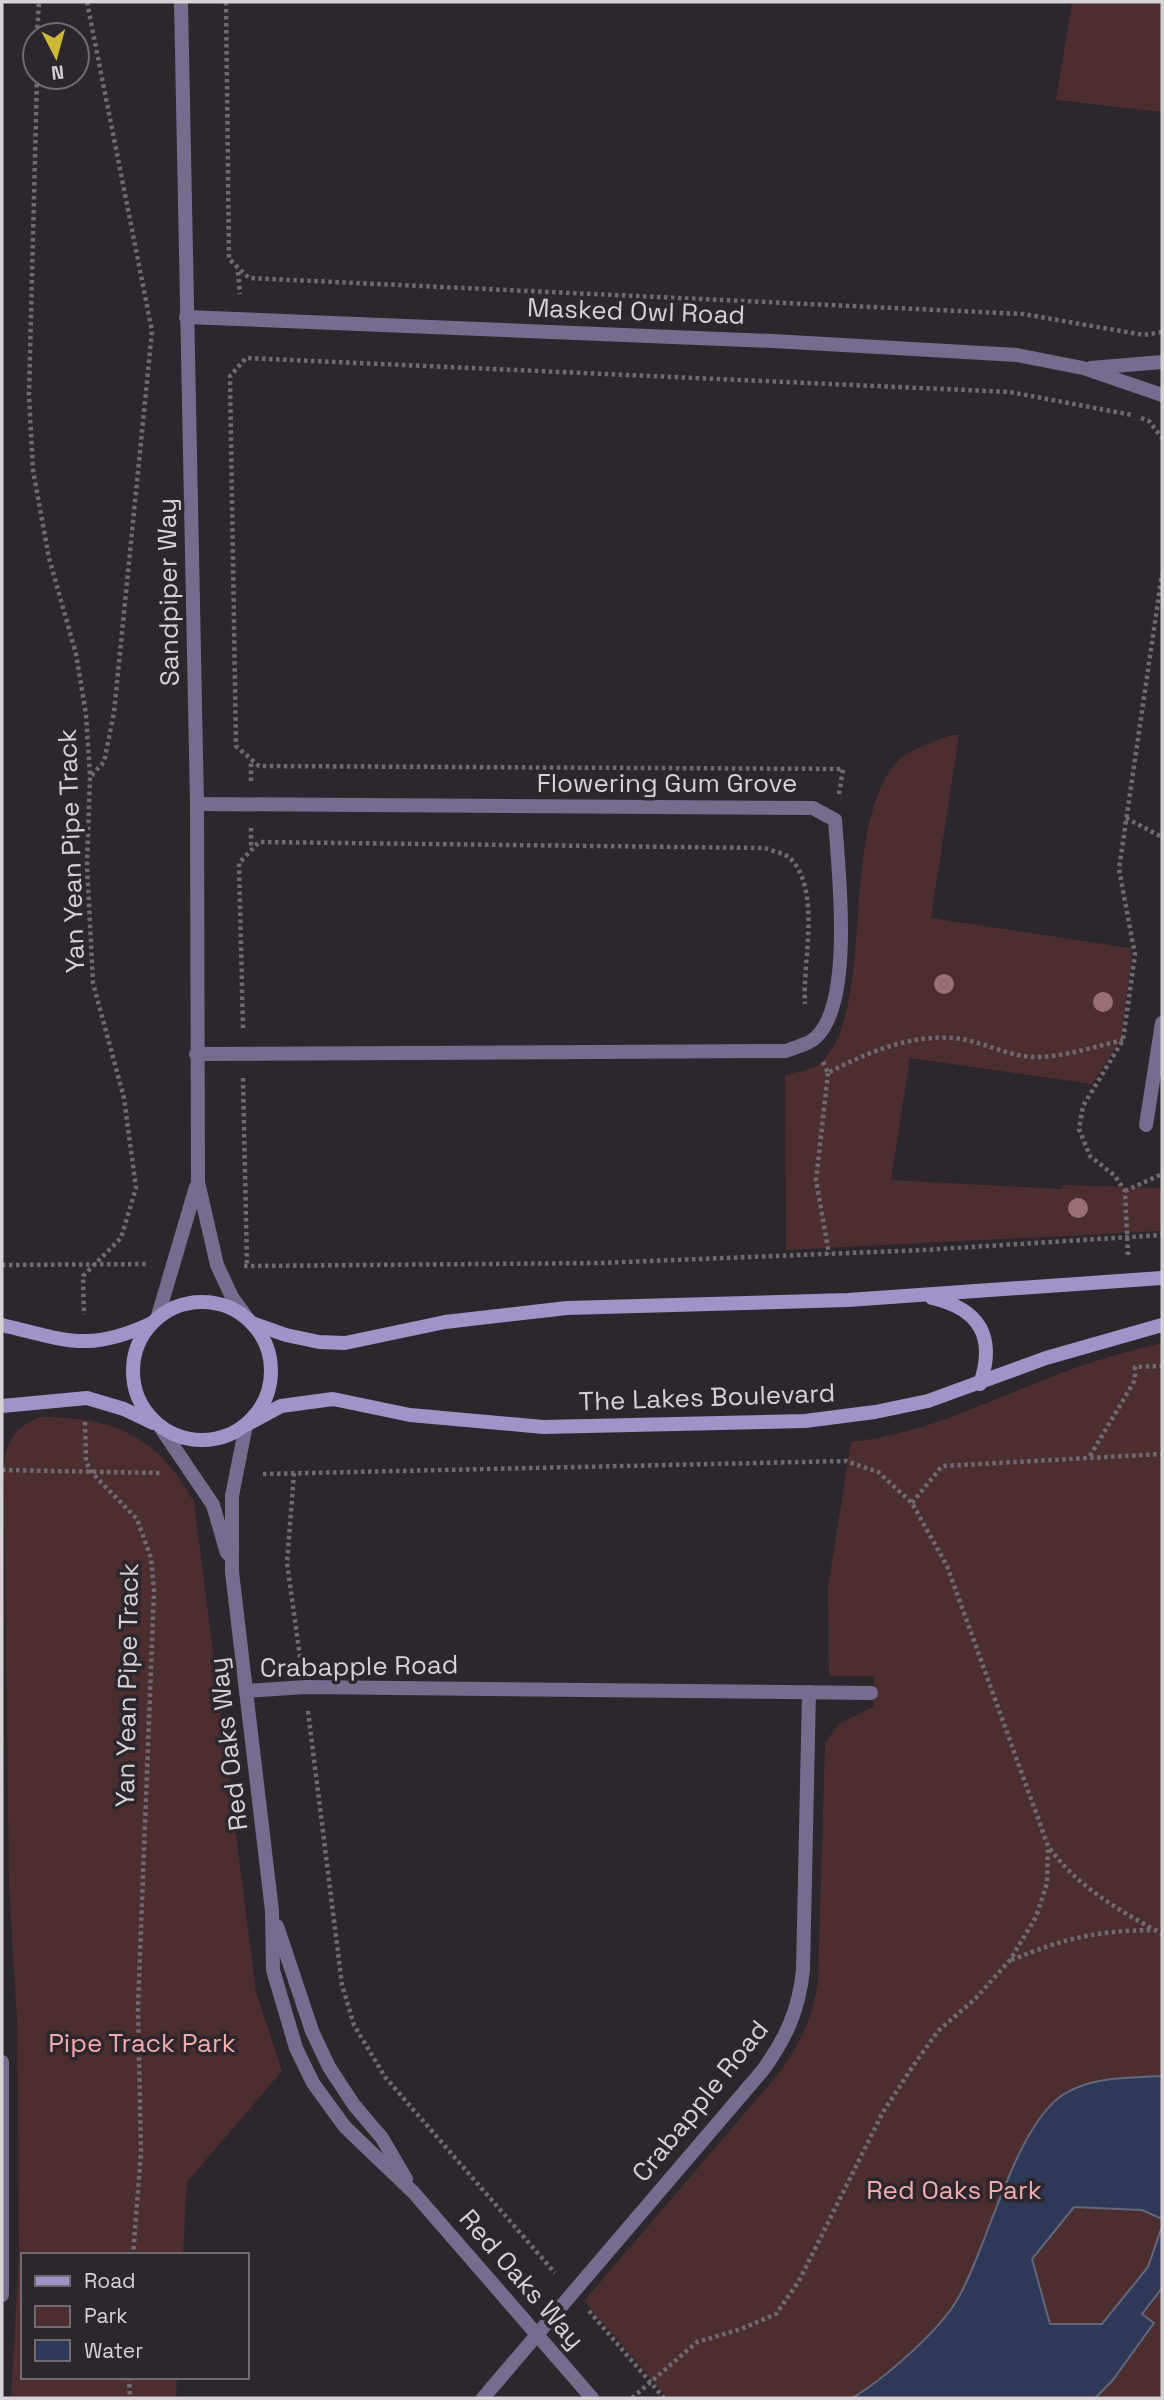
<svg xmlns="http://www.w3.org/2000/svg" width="1164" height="2400" font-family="'Space Grotesk',sans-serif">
<rect width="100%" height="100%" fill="#2c262d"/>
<g fill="#4c2e2f">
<path d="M1072 2H1162V112L1056 100Z"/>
<path d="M951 735H959L931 918 1130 948 1132 958 1121 1039 1092 1084 910 1058 891 1180 1062 1189 1063 1185 1162 1188V1231L786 1250 785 1075C796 1072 812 1070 820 1063 877 1014 838 837 894 765 906 750 933 742 951 735Z"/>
<path d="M1162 1343V2398H668L584 2301 775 2078C798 2049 812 2020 818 1982L825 1743 838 1725 873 1707 874 1676H829L828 1587 851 1442C926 1434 990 1400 1059 1374 1093 1361 1127 1351 1162 1343Z"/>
<path d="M40 1417C114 1417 158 1436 194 1502L256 1992 282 2071 187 2182 183 2255H23V2377H177L176 2398H11L19 2253 18 2117 17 2019 9 1887 4 1470C5 1443 14 1427 40 1417Z"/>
</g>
<path fill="#2f3957" stroke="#61677d" stroke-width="2" d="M1162 2076V2219L1142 2210 1074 2207 1032 2259 1050 2324H1102L1148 2267 1162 2226V2288L1142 2314 1154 2323 1112 2381 1095 2398H852C883 2380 939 2331 957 2300 988 2248 1014 2126 1064 2094 1094 2076 1128 2078 1162 2076Z"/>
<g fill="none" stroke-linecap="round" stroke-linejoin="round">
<g stroke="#6f6a70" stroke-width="4.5" stroke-dasharray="3.5 3.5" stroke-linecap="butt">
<path d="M87 2 152 331 114 713 104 762 91 776"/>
<path d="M226 2 229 259 249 278 1023 314 1144 335 1162 332"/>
<path d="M37 35 39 2"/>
<path d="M37 77 29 395 33 470 49 558 76 654 86 714 90 776 87 865 93 983 124 1098 136 1188 121 1238 83 1276 84 1315"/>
<path d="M238 272 240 294"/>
<path d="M1141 418 1149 421 1162 438"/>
<path d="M251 781V762"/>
<path d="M839 794 843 769 259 766 236 746 230 376 246 358 1010 392 1132 415"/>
<path d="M1126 818 1162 837"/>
<path d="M251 828V847"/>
<path d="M243 1028 239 863 259 842 765 848C772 851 784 853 790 858 822 890 802 964 805 1004"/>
<path d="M823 1062 828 1073C867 1052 916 1032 961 1039 987 1043 1012 1058 1039 1057 1067 1056 1097 1046 1123 1040"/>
<path d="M828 1073 816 1180 829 1254"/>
<path d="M243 1078 247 1265"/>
<path d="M1125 1191 1162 1174"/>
<path d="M1128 1255 1125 1191 1115 1176 1090 1156 1079 1129 1083 1106 1123 1040 1135 955 1119 869 1162 574"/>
<path d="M2 1265 148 1264"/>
<path d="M244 1266 600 1263 924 1250 1162 1235"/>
<path d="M85 1422 86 1462 92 1473 137 1519 151 1558 154 1590 138 2007 141 2152 133 2255"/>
<path d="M1090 1456 1135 1380V1367L1162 1366"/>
<path d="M2 1470 160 1473"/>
<path d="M294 1473 287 1563 301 1664"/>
<path d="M263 1474 846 1461 878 1472 912 1503 947 1566 1048 1846C1077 1887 1119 1910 1162 1934"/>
<path d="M912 1503 942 1466 1162 1454"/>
<path d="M308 1711 342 1985 354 2025 385 2077 555 2273"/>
<path d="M1011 1960C1067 1938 1093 1931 1154 1930"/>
<path d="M589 2311 664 2398"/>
<path d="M129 2377 130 2398"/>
<path d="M632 2398 697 2342 741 2329 776 2314 799 2281 883 2112 913 2066 938 2031 976 1998 1010 1960 1036 1917 1047 1883 1048 1847"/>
</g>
<g stroke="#756c8e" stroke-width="14">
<path d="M181 2 197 804 198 1182 217 1265 232 1297 248 1319"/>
<path d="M186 317 773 341 1017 355 1083 368 1162 395"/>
<path d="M1091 368 1162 362"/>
<path d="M196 1054 786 1051C794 1048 804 1045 811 1041 856 1013 838 867 835 820L813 808 197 804"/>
<path d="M1146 1125 1162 1023"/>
<path d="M157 1319 196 1187"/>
<path d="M246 1425 232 1496V1572L272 1911 273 1970 296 2048 313 2083 345 2127 414 2193 592 2398"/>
<path d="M161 1428 213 1505 227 1553"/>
<path d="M246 1691 305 1687 871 1693"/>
<path d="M277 1926 312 2031 329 2067 354 2105 382 2138 406 2179"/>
<path d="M2 2062V2295"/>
<path d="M483 2398 763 2070C786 2038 799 2010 803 1970L809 1692"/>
</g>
<g stroke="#a192c7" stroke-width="14">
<path d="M932 1298C980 1309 996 1337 980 1384"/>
<circle cx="202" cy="1371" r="69"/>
<path d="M252 1323 286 1335 319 1342 345 1343 445 1322 567 1308 848 1300 1162 1278"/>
<path d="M2 1325C66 1340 88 1353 152 1323"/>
<path d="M2 1406 87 1398 124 1409 153 1423"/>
<path d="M248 1424 281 1406 333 1399 410 1415 543 1427 805 1421 875 1412 928 1401 1046 1358 1162 1325"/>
</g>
</g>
<g fill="#996f73">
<circle cx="944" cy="984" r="10"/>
<circle cx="1103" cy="1002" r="10"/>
<circle cx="1078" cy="1208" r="10"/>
</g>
<g text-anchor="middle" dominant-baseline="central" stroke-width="7" stroke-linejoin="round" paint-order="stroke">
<g font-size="26" fill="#d6d2d6" stroke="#2c262d">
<text transform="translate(636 311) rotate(2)">Masked Owl Road</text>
<text transform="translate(168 592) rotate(-91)">Sandpiper Way</text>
<text x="667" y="783">Flowering Gum Grove</text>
<text transform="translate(71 851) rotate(-92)">Yan Yean Pipe Track</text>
<text transform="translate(707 1397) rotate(-2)">The Lakes Boulevard</text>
<text transform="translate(359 1666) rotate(-1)">Crabapple Road</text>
<text transform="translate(127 1685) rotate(-89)">Yan Yean Pipe Track</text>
<text transform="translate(228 1744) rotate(-97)">Red Oaks Way</text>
<text transform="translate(700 2101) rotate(-51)">Crabapple Road</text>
<text transform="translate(522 2279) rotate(49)">Red Oaks Way</text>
</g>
<g font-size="26" fill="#f3abac" stroke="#2c262d">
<text x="142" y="2043">Pipe Track Park</text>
<text x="954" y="2190">Red Oaks Park</text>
</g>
</g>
<rect width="1164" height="2400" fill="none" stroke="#d6d2d6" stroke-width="7"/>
<rect x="21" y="2253" width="228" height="126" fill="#2c262d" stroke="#706b71" stroke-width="2"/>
<rect x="35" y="2276" width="35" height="10" fill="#a192c7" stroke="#706b71" stroke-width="2"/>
<text x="84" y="2288" font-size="21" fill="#d6d2d6">Road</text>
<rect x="35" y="2306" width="35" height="21" fill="#4c2e2f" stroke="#706b71" stroke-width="2"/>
<text x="84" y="2323" font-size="21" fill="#d6d2d6">Park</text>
<rect x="35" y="2340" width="35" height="21" fill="#2f3957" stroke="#706b71" stroke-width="2"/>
<text x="84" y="2358" font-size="21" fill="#d6d2d6">Water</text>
<g transform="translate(56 56) rotate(174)"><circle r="33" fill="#2c262d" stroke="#706b71" stroke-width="2"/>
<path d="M0-5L12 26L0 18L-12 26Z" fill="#ceb837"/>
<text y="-10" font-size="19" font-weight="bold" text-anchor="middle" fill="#d6d2d6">N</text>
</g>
</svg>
